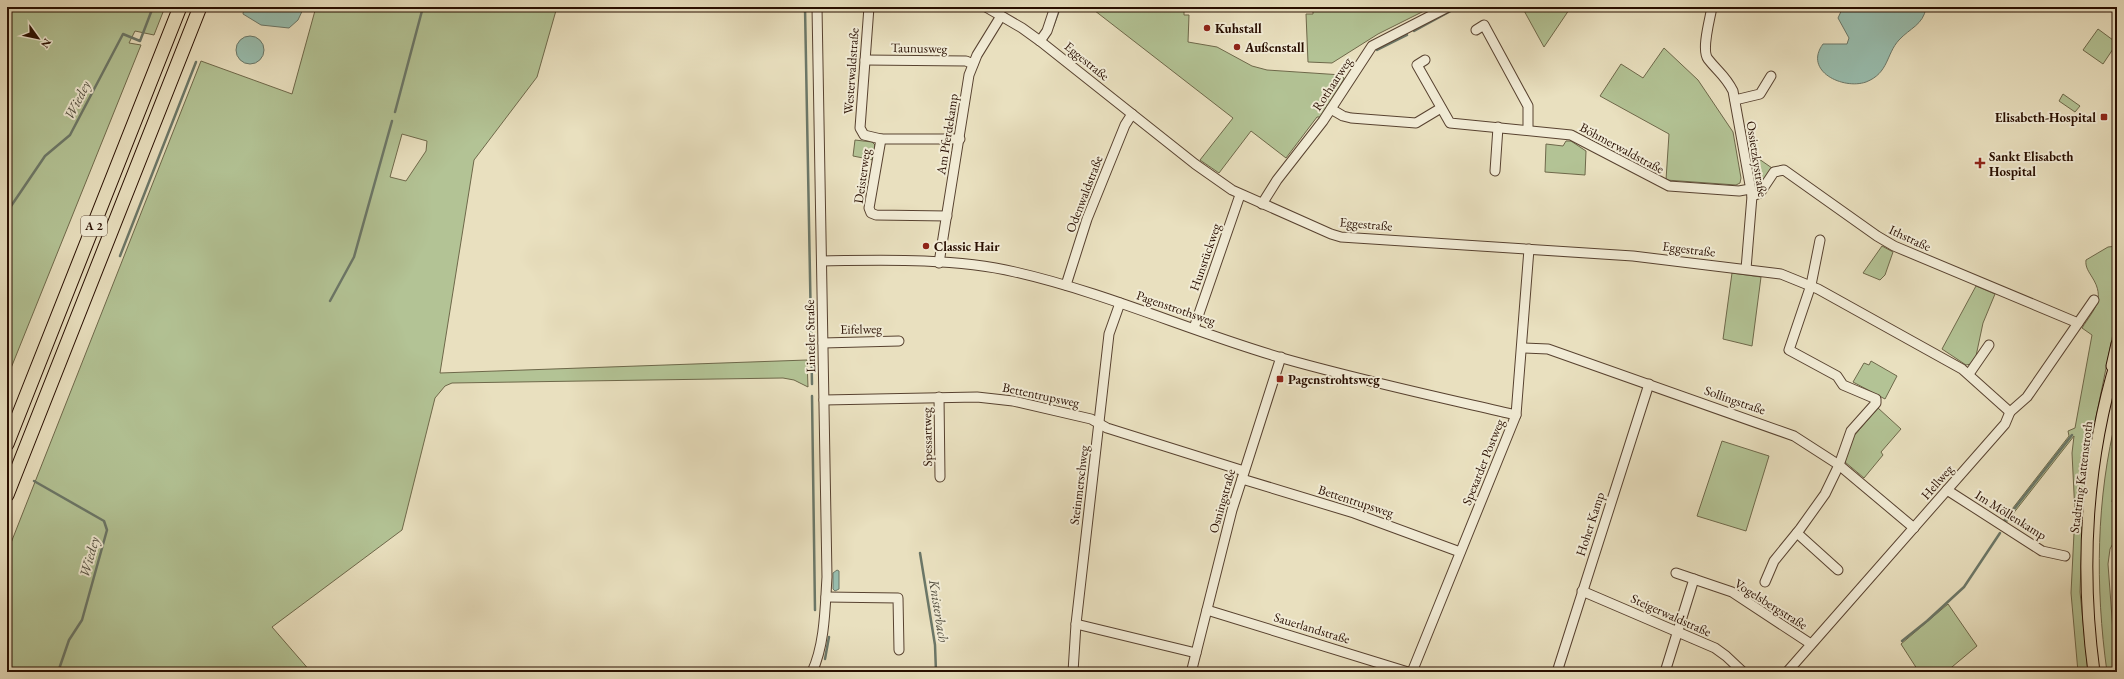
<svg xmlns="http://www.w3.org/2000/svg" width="2124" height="679" font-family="'EB Garamond',serif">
<rect width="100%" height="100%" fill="#e9e0bf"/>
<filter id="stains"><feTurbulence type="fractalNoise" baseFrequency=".005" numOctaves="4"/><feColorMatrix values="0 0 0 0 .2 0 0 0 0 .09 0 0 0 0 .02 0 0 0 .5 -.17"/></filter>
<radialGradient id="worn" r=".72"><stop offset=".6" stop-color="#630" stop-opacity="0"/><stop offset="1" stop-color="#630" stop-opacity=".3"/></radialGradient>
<g fill="#b3c395" stroke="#6e684a" fill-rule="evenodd">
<path d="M7 7H165L154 35 135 31 129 43 141 45 7 378Z"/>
<path d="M316 7H557L537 77 474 160 440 373 807 360 808 387 794 380 783 378 452 383 445 386 435 398 402 530 272 627 311 672H7V553L201 61 292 94ZM402 134 427 141 426 151 406 181 390 177Z"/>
<path d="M1090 7H1184V15H1189L1188 42 1217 47 1252 66 1267 70 1342 75 1344 79 1321 117H1317L1286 158 1251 131 1219 173 1200 160 1233 118Z"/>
<path d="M1313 7H1432L1378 34 1332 63 1308 62 1306 14H1313Z"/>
<path d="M1522 7H1571L1544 47Z"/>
<path d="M2098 29 2117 43 2103 64 2083 50Z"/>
<path d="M1664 48 1698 80 1733 132 1741 178 1740 183 1736 185 1666 180 1669 134 1600 96 1621 64 1643 78Z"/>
<path d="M2063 94 2080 106 2075 112 2059 101Z"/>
<path d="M855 140 872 142 875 145 873 160 853 156Z"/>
<path d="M1566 141H1571L1586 151 1585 175 1545 172 1546 144 1563 146Z"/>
<path d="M1749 152 1772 168 1758 188 1756 187Z"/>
<path d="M1882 246 1893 252 1885 275 1880 280 1863 273Z"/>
<path d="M2117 246V314L2089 452 2083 509 2080 592 2088 672H2078L2071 593 2075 513 2072 453 2074 436 2005 524 2002 522 2069 436 2068 431 2075 428 2092 335 2082 328C2094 309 2106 299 2092 277 2089 272 2085 267 2086 260L2108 247Z"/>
<path d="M1732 273 1761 277 1752 346 1723 339Z"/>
<path d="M1976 286 1995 294 1983 323 1976 356 1971 364 1966 365 1942 349Z"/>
<path d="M1871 361 1897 376 1885 399 1853 382 1864 363 1869 365Z"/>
<path d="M1878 408 1901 429 1881 452 1883 455 1864 478 1845 462 1853 437Z"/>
<path d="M2117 415V465L2112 502 2117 506V536L2110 549 2108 564 2116 672H2107C2095 586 2096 498 2117 415Z"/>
<path d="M1722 441 1769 456 1746 531 1697 516Z"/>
<path d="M1948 604 1977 646 1946 672H1919L1901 644Z"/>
</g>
<g fill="#98bdae" stroke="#6b7768">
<path d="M244 7H304L298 20 289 28 261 25 243 14Z"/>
<path d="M1843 7H1926V8C1923 25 1910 28 1899 40 1886 54 1889 73 1866 82 1843 90 1803 71 1823 44H1847L1849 38 1838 18Z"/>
<circle cx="250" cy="50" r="14"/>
<path d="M837 570 839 571V589L835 591 833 589V573Z"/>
</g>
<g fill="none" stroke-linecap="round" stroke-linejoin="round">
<g stroke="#6b7768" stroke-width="2.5">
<path d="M805 7 812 384"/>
<path d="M1053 26 1060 7"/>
<path d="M1414 31 1458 7"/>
<path d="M1377 50 1407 35"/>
<path d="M395 112 423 7"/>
<path d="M7 212 45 156 70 135 123 34 140 41 153 7"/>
<path d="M120 256 196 62"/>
<path d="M330 301 354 257 392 121"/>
<path d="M812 396 815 610"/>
<path d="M34 481 104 521 107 530 82 620 69 640 58 672"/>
<path d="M2003 523 2072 435"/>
<path d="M920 553 935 645 936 672"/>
<path d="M1902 641 1927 621 1964 587 2000 533"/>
<path d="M825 659 829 637"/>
<path d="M823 672V671"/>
</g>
<g stroke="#584230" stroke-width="11">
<g id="minor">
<path d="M869 7 860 128 864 135 881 139H960"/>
<path d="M986 7 1022 28 1040 41 1195 164 1232 190 1331 234 1341 237 1633 256 1781 274 1818 289 1962 369 2010 412"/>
<path d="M1712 7C1710 19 1701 50 1708 59 1718 72 1725 75 1733 91L1752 196 1746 269"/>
<path d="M1476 30 1484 25 1528 106V129"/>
<path d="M1040 41 1047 31 1055 7"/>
<path d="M865 60 966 61 973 64"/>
<path d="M1425 60 1417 65 1450 123 1571 135 1669 186 1739 191 1750 189"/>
<path d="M1735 100 1760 94 1771 76"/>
<path d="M1331 109 1343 116 1351 118 1416 123 1441 108"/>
<path d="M881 139 869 208 871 213 876 215 947 216"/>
<path d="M1495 171 1498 127"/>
<path d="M1752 196 1760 193 1774 172 1784 170 1877 236 1894 246 2078 323"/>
<path d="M1262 204 1277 180 1323 121 1372 46 1448 7"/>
<path d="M822 261C884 260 955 258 1015 272 1107 293 1192 332 1282 358 1359 380 1438 397 1516 415"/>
<path d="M939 263 969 75 977 55 1001 16"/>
<path d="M1066 285 1087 219 1125 125 1132 114"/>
<path d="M1194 328 1240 195"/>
<path d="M823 343 899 341"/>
<path d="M1523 348 1548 349 1794 436 1839 465 1914 528"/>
<path d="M1969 374 1989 345"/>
<path d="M939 397 940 477"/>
<path d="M824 400 977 397 1013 401 1091 419 1107 428 1244 471"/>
<path d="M1242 479 1354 513 1460 552"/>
<path d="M1947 490 2042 551 2065 556"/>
<path d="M1797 533 1838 570"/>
<path d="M1676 573 1732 592 1811 644"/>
<path d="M1765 582 1774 561 1800 529 1825 494 1839 465 1851 431 1876 403V399L1843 385 1837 376 1789 350 1811 285 1820 240"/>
<path d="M1582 591 1715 648 1726 656 1743 672"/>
<path d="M826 597 898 598 899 650"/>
<path d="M1207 610 1408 672"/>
<path d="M1076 624 1196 653"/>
<path d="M1192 669 1232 510 1281 357"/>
<path d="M812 672C825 644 825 608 827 577L817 7"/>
<path d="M1073 672 1076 624 1109 334 1120 303"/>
<path d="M1412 672 1516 415 1529 249"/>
<path d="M1557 672 1649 384"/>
<path d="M1665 672 1694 579"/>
<path d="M1787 672 2005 424 2010 412 2027 397 2094 300"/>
</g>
</g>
<g stroke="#280e00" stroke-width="13">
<g id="major">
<path d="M2112 366 2117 344"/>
<path d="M2094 672C2080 568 2086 460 2117 359"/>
</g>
</g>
<g stroke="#280e00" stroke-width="15">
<g id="highway">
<path d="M7 444 180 7"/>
<path d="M7 495 200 7"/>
</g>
</g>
<use href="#minor" stroke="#f1ebd5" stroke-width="9"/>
<use href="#major" stroke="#e9e0bf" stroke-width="11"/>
<use href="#highway" stroke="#e9e0bf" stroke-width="13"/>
</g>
<g fill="#8f2418" stroke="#f1ebd5" stroke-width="1.5">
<circle cx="1207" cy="28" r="4"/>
<circle cx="1237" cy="47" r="4"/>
<rect x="2100" y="113" width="8" height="8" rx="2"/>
<path d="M1978 157h4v4h4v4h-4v4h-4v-4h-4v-4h4z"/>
<circle cx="926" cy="246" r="4"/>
<rect x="1276" y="375" width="8" height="8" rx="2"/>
</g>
<g text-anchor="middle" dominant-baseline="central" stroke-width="4" stroke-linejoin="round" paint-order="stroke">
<rect fill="#f1ebd5" stroke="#645040" stroke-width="1" x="81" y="216" width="26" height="20" rx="3"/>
<g font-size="12" font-weight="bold" fill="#280e00">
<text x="94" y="226">A 2</text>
</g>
<g font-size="13" font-weight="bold" fill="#280e00" stroke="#f1ebd5" text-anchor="start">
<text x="1215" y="28">Kuhstall</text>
<text x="1245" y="47">Außenstall</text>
<text x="2096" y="117" text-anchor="end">Elisabeth-Hospital</text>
<text x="1989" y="156">Sankt Elisabeth<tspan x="1989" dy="15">Hospital</tspan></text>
<text x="934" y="246">Classic Hair</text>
<text x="1288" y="379">Pagenstrohtsweg</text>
</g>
<g font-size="13" fill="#280e00" stroke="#f1ebd5">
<text transform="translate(919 48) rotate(1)">Taunusweg</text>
<text transform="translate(1087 61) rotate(39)">Eggestraße</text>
<text transform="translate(851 71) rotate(-86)">Westerwaldstraße</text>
<text transform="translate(1332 84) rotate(-57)">Rothaarweg</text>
<text transform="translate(947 134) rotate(-81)">Am Pferdekamp</text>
<text transform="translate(1622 148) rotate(28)">Böhmerwaldstraße</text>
<text transform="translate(1757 159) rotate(81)">Ossietzkystraße</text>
<text transform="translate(862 176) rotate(-82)">Deisterweg</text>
<text transform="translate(1084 194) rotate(-69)">Odenwaldstraße</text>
<text transform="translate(1366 224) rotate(5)">Eggestraße</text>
<text transform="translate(1910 238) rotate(25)">Ithstraße</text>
<text transform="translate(1689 249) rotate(7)">Eggestraße</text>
<text transform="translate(1205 257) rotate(-71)">Hunsrückweg</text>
<text transform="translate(1176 308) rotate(19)">Pagenstrothsweg</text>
<text transform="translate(861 329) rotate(-1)">Eifelweg</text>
<text transform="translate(810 336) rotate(-91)">Linteler Straße</text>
<text transform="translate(1041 395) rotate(12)">Bettentrupsweg</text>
<text transform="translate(1735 400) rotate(19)">Sollingstraße</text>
<text transform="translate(927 437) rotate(-91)">Spessartweg</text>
<text transform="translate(1483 462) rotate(-68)">Spexarder Postweg</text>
<text transform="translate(2081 477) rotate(-83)">Stadtring Kattenstroth</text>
<text transform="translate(1937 482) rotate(-49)">Hellweg</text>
<text transform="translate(1079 485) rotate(-83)">Steinmerschweg</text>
<text transform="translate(1222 501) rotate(-74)">Osningstraße</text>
<text transform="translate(1356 501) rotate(18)">Bettentrupsweg</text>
<text transform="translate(2011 515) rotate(32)">Im Möllenkamp</text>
<text transform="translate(1590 524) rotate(-72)">Hoher Kamp</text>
<text transform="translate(1771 604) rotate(32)">Vogelsbergstraße</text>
<text transform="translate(1671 615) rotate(24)">Steigerwaldstraße</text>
<text transform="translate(1312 628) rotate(17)">Sauerlandstraße</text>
</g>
<g font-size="14" font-style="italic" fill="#4f4b3d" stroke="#f1ebd5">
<text transform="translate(77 100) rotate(-63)">Wiedey</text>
<text transform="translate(89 557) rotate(-75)">Wiedey</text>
<text transform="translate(939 611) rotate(81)">Knisterbach</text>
</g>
</g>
<rect width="2124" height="679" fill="none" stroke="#e9e0bf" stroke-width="24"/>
<rect x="8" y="8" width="2108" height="663" fill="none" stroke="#280e00" stroke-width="2"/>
<rect x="12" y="12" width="2100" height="655" fill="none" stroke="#280e00"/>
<g transform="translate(38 38) rotate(123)" stroke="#f1ebd5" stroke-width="3" paint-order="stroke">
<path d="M0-3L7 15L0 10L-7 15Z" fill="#280e00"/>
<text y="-6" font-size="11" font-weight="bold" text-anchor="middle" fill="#280e00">N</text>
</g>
<rect width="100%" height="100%" filter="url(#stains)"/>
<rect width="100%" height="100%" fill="url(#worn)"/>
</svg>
